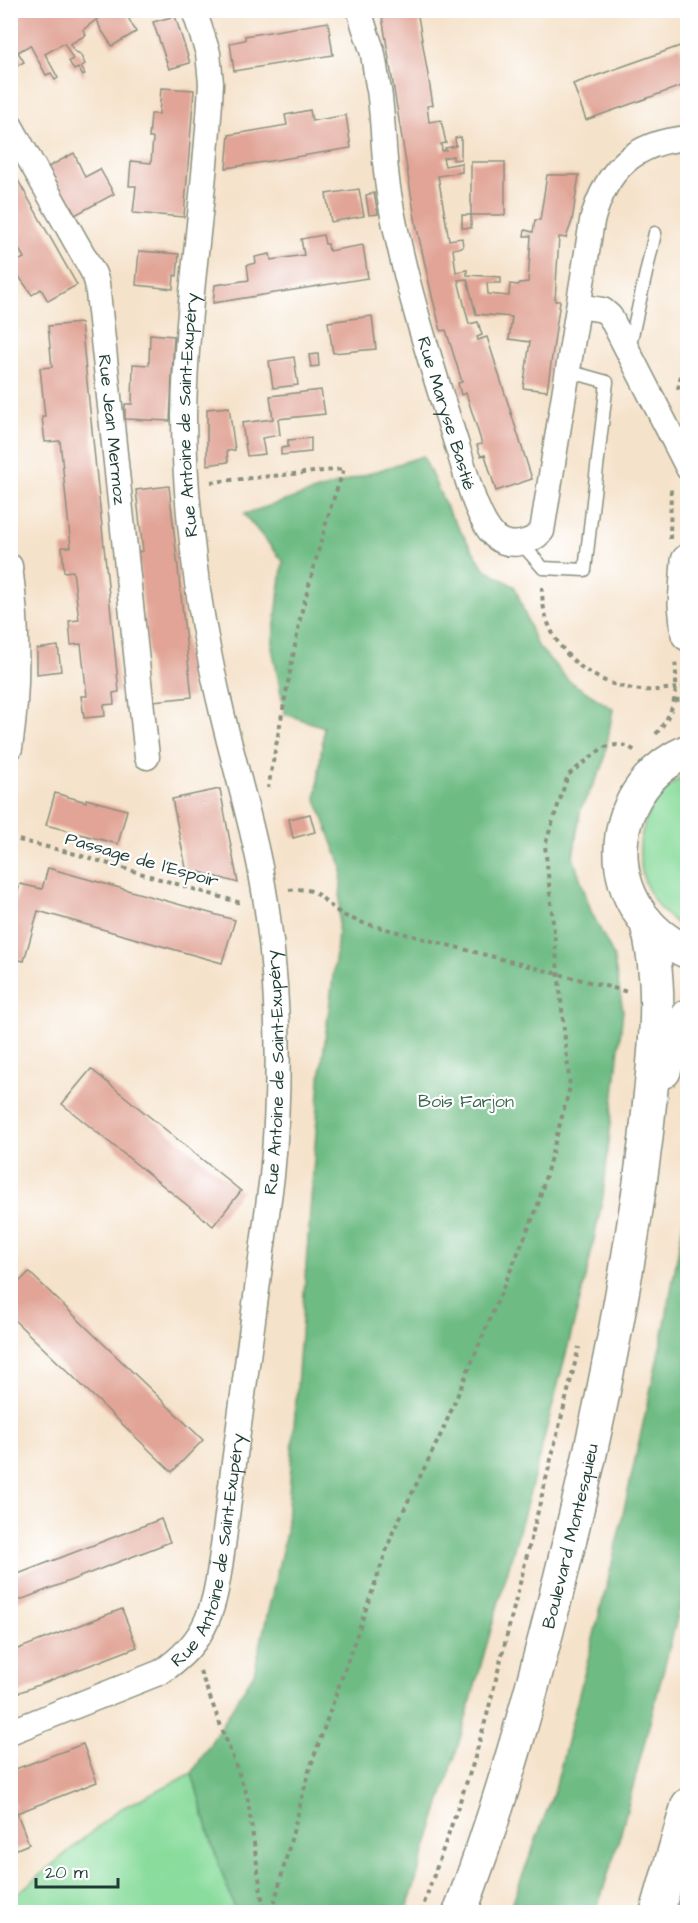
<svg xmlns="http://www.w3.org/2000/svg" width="698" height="1923" font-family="'Architects Daughter',sans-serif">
<rect width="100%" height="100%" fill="#fff"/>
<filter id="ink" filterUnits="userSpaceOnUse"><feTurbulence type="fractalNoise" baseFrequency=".0167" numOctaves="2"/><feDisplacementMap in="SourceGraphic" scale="12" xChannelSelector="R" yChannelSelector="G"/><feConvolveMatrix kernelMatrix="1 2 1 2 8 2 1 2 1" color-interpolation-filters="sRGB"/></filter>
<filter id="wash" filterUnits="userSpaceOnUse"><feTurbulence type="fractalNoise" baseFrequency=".008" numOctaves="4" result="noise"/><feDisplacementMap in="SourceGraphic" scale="24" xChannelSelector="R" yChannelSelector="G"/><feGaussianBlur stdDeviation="1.35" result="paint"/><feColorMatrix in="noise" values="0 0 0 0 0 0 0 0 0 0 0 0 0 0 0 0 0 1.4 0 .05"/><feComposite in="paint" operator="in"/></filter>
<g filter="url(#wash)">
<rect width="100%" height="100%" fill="#f5e2ca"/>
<g fill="#89dc9c" stroke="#548c68" stroke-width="1.5">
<path d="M687 774V930C624 896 624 809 687 774Z"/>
<path d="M192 1773 215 1853 236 1912H11V1899L118 1810Z"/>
</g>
<g fill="#6ebc84" stroke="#467c5c" stroke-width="1.5">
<path d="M423 456 449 513 484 568 515 587 536 644 569 681 613 709 603 766 581 808 573 857 591 911 613 955 623 1010 603 1197 586 1277 530 1492 456 1753 406 1912H236L215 1853 192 1773 254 1673 286 1533 320 1079 337 945 342 868 316 799 324 727 285 714 272 647 283 561 244 514Z"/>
<path d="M687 1203V1580L619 1840 596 1912H509L555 1789 611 1568 664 1329Z"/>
</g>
<g id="blocks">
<g fill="#e1a496">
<path d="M18 10H124L136 32 112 46 100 28 97 19 83 30 86 35 70 44 74 51 80 54 85 64 81 67 85 74 83 76 78 68 74 70 69 61 73 59 64 43 45 54 58 78 55 80 51 73 46 75 30 45 18 52 24 62 15 67 16 70 10 74V15Z"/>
<path d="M381 10H417L433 105 427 106 429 122 441 120 446 143 441 144 442 151 446 150 445 148 456 146 455 138 461 137V159L453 160V156L443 158 445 166 462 163V172L438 176 449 240 462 238 463 247 453 249 456 272 467 270V275L501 277V283H487L488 294 509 296 510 284 518 285 520 283 528 282 531 236H524L525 230 533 232 535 220H540L547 175H579L572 221 566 238 559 237 555 301H560L547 391 523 388 530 342 509 339 512 317 476 314 467 279 458 280 469 324 478 322 482 335 477 337 478 340 487 337 532 479 496 491 485 455 481 456 479 452 477 445 482 444 466 393 461 395 458 383 462 382 446 330 441 331 432 296 416 224Z"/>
<path d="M175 16 190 63 169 69 153 22Z"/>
<path d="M328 22 333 55 234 71 230 43 245 40V36Z"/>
<path d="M680 46 687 67V84L586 120 573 84Z"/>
<path d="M161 88 194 90 184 217 133 213 136 186H129L131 161 151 163 153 138H149L151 114H159Z"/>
<path d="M310 110 312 121 346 115 351 148 226 168 229 135 287 125 285 115Z"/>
<path d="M74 153 85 177 100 169 114 194 75 215 48 167Z"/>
<path d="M471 162H505V215H471V228H462V215H471Z"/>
<path d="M10 166 77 285 48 301 41 289 32 295 18 275 14 277 10 270V265L24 258 10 233Z"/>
<path d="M359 189 364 216 331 222 326 194Z"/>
<path d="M374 193 378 214 369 215 366 195Z"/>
<path d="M323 235 325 244H328L329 251 363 245 368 278 213 303 215 285 249 280 247 265 256 263 255 257 270 254 271 260 304 255 301 239Z"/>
<path d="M139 251 179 254 177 276 174 275 173 289 136 285Z"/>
<path d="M372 316 376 349 333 353 328 322Z"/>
<path d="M81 323 119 692 113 693 114 704 104 705 105 716 84 718 81 696H87L81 644 71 645 69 621 79 620 73 571 64 572 62 547H71L60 441 45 442 42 417H45L40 368 52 367 48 326Z"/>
<path d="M150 334 174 336 170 421 125 419V404H132L133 364 149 365Z"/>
<path d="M318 354 319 366 311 367 309 355Z"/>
<path d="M294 357 298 385 273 388 269 361Z"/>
<path d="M321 390 325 414 278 419 280 435 262 438 265 454 247 456 242 423 273 419 270 396Z"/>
<path d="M229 407 235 450 227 451 228 462 207 465V409Z"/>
<path d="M311 438V452L281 455V448L288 447V440Z"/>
<path d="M169 486 192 697 153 701 138 552 143 551 136 490Z"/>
<path d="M58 646 61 671 37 674V649Z"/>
<path d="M220 789 238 883 186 868 172 799Z"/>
<path d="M55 793 86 802V799L127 810 118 844 46 825Z"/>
<path d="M310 814 315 832 293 838 289 819Z"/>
<path d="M48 868 235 920 222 963 38 911 24 961 10 958V920L20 884 42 889Z"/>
<path d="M91 1069 241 1191 213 1226 62 1104Z"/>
<path d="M29 1272 203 1440 172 1472 10 1316V1291Z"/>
<path d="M161 1519 170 1542 10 1604V1577Z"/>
<path d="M122 1609 137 1647 10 1696V1652Z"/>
<path d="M83 1744 97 1782 17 1813 29 1844 10 1852V1808L15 1806 10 1795V1771Z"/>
</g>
</g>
</g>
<g filter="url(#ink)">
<use href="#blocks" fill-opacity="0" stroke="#8a907f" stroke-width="1.5"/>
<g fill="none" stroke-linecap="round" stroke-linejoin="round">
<g stroke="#8a907f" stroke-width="15">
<g id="lane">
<path d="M629 349 655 233"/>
<path d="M521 543 543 568 585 570 607 382 568 371"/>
</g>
</g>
<g stroke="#8a907f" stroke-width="27">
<g id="street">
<path id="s1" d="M360 10C362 24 368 37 372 50 375 63 376 77 379 90 384 124 383 159 389 194 404 282 432 367 459 452 467 477 476 517 494 536 508 549 531 544 542 531L592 221C606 170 634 142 688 138"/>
<path id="s2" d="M10 125 94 274 97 283 147 757"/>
<path d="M579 306 603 310 610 316 688 468"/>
<path d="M10 566C18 626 19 688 10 748"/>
<path id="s3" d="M10 1732 161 1672C212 1638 215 1602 223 1546L272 1176C282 1074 279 969 260 867 250 817 235 767 223 717 209 659 198 601 192 542 187 500 184 457 184 415 186 304 206 194 211 83L208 53 194 10"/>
</g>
</g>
<g stroke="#8a907f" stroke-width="36">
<g id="secondary">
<path d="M688 561 685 604 688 634"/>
<path d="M688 751C599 790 598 913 688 952"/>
<path d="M664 1071 674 1040 688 1016"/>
<path id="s4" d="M460 1912C504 1796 536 1677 566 1555 596 1435 621 1313 639 1190 644 1156 648 1122 651 1089 657 1033 662 976 646 921"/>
</g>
</g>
<g stroke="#8a907f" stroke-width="36">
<path id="highway" d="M657 1912 688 1805"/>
</g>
<g stroke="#8a907f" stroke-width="4" stroke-dasharray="4.5 4.5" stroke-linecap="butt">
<path d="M678 389 688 342"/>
<path d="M211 482 344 469 330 509 301 614 268 788"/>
<path d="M670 539 671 486"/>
<path d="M542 587C541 643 586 685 641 690 656 691 672 688 688 687"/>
<path d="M675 700 688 699"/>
<path d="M656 734C676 710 678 691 675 660"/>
<path d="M10 838 72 853 241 903"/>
<path d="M289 890C319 886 319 899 340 913 347 918 356 920 363 923L628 992"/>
<path d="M200 1671 247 1795 264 1912"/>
<path d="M272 1912 309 1771 393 1532 442 1432 537 1208 570 1087 545 845 568 775 604 747 617 745 628 746 635 751"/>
<path d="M421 1912 473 1764 487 1715 579 1347"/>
</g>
<use href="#lane" stroke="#fff" stroke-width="12"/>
<use href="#street" stroke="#fff" stroke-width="24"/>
<use href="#secondary" stroke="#fff" stroke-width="33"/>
<use href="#highway" stroke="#fff" stroke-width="33"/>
</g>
</g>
<g text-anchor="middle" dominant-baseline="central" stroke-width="4.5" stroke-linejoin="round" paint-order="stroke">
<g font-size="18" fill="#1f3d34" stroke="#fff">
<text stroke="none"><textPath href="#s1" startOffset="414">Rue Maryse Bastié</textPath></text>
<text stroke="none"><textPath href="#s3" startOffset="1452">Rue Antoine de Saint-Exupéry</textPath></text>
<text stroke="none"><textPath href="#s2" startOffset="328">Rue Jean Mermoz</textPath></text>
<text transform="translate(142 860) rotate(16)">Passage de l'Espoir</text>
<text stroke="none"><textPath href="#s3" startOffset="786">Rue Antoine de Saint-Exupéry</textPath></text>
<text stroke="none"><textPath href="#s4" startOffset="392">Boulevard Montesquieu</textPath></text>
<text stroke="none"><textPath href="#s3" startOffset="300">Rue Antoine de Saint-Exupéry</textPath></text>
</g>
<g font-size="18" fill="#3a654e" stroke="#fff">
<text x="466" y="1101">Bois Farjon</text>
</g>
</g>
<rect width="698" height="1923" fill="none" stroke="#fff" stroke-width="36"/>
<path d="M36 1878v9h82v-9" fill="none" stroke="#1f3d34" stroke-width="3"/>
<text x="45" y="1878" font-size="18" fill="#1f3d34" stroke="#ffffff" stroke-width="4.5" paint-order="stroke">20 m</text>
</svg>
